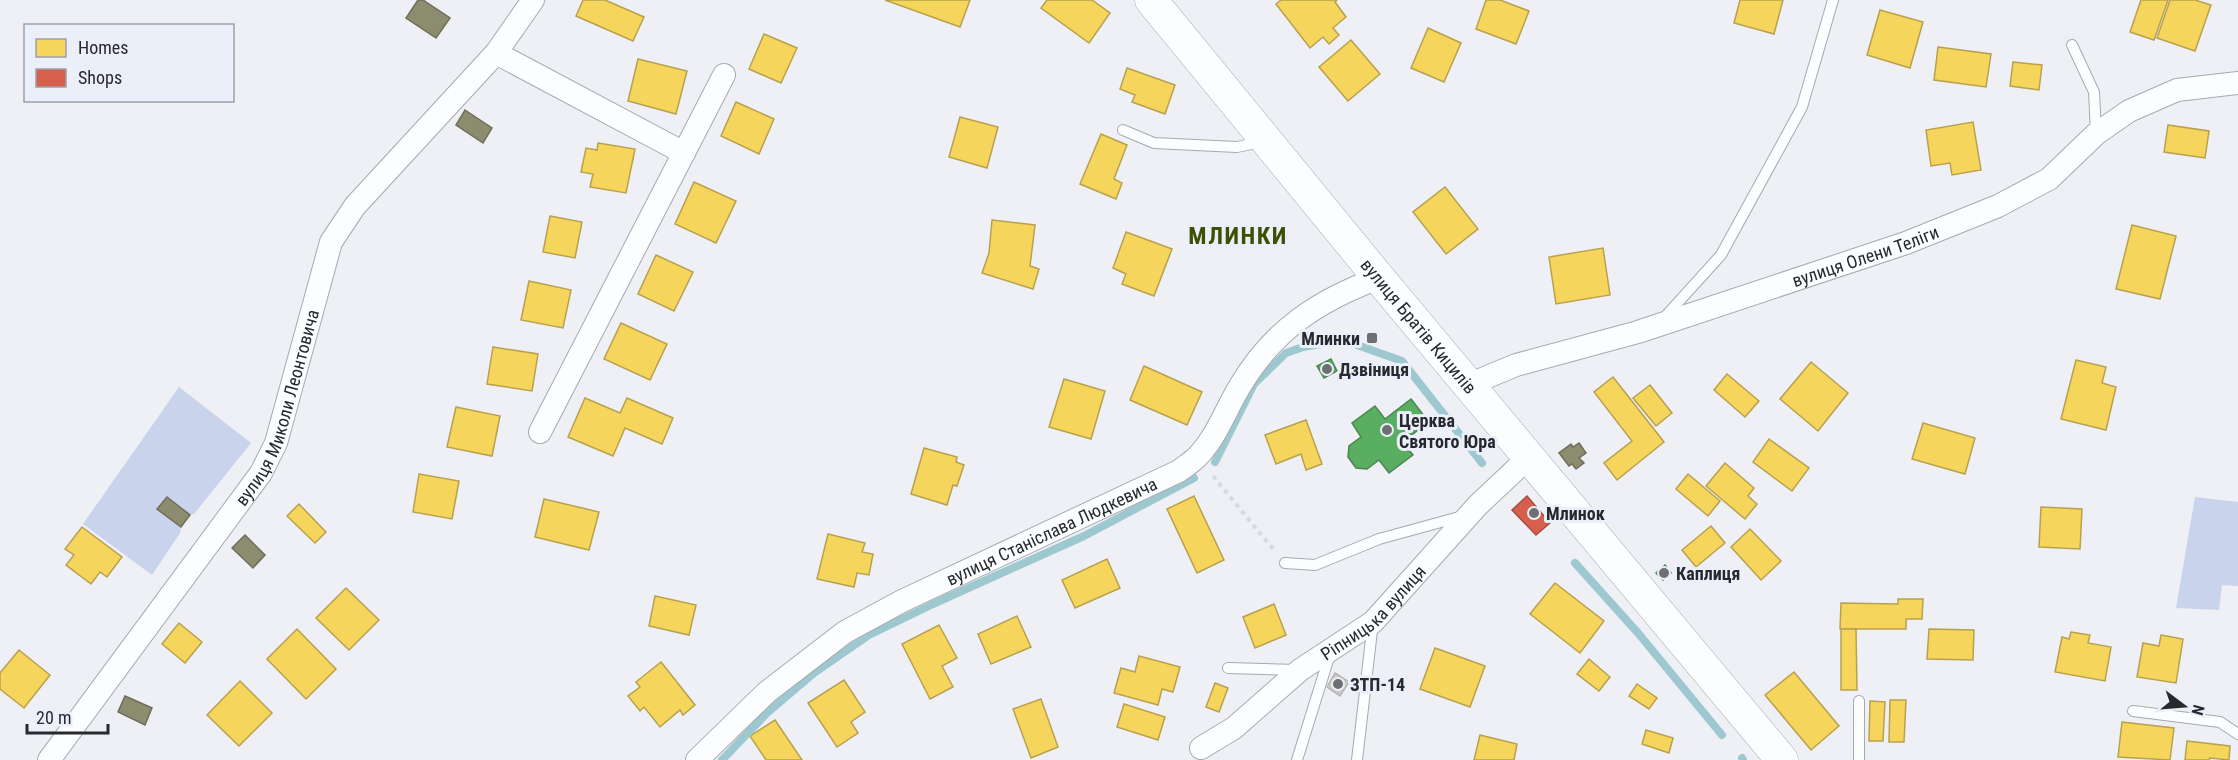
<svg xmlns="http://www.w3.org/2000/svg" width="2238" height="760" font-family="'Roboto Condensed',sans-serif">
<rect width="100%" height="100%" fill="#eef0f6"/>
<g fill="#cad3ec">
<path d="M179 387 251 443 194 514 190 515 181 527 180 533 152 575 83 524Z"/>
<path d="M2195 497 2238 502V586L2222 585 2219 610 2176 608Z"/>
</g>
<g fill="#f6d55c" stroke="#b8a14e" stroke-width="1.5">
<path d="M583 0H605L644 17 633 41 576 16Z"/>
<path d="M885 0H970L960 27Z"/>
<path d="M1047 0H1092L1110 13 1089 43 1041 8Z"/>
<path d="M1281 0H1337L1335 2 1346 17 1333 28 1339 35 1329 44 1323 37 1310 48 1276 4Z"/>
<path d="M1486 0H1500L1529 11 1516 44 1476 29Z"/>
<path d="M1740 0H1783L1774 34 1734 23Z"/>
<path d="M2141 0H2168L2154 40 2130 32Z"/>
<path d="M2170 0H2195L2211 5 2195 51 2157 38Z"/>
<path d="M1880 10 1923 22 1910 68 1867 55Z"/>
<path d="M1428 28 1461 43 1444 82 1411 68Z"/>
<path d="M764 34 797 48 781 83 749 69Z"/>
<path d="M1351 40 1380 74 1348 101 1319 67Z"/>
<path d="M1938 47 1991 54 1986 87 1934 80Z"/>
<path d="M638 59 687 71 676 114 628 101Z"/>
<path d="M2013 62 2042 65 2039 90 2010 86Z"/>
<path d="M1127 68 1175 85 1165 114 1132 102 1135 95 1120 89Z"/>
<path d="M736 102 774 119 759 154 721 136Z"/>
<path d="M960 117 998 127 987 168 949 157Z"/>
<path d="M1973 122 1981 170 1952 175 1950 163 1931 166 1926 130Z"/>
<path d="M2168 125 2209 131 2205 158 2164 152Z"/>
<path d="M1101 134 1127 145 1114 179 1122 183 1116 199 1080 184Z"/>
<path d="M598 143 635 149 626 193 590 187 593 174 581 172 586 148 597 150Z"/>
<path d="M694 182 736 201 716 243 675 224Z"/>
<path d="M1445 187 1478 229 1446 254 1413 212Z"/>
<path d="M550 216 582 222 575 258 543 252Z"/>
<path d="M992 220 1035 225 1030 266 1039 269 1033 289 982 273 989 253Z"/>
<path d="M2132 225 2176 236 2160 299 2116 289Z"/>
<path d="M1126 232 1172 249 1154 296 1122 284 1126 274 1113 268Z"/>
<path d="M1603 248 1610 295 1556 304 1549 257Z"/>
<path d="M656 255 693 272 674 311 638 294Z"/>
<path d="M529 281 571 290 563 328 521 320Z"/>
<path d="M621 323 667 344 650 380 604 359Z"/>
<path d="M493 347 538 354 532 391 487 384Z"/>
<path d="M2076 360 2106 367 2102 383 2116 387 2106 430 2061 419Z"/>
<path d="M1811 362 1848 393 1818 431 1780 399Z"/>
<path d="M1144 366 1202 392 1187 425 1130 400Z"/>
<path d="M1727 374 1759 401 1745 417 1714 390Z"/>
<path d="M1613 377 1664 442 1617 480 1604 463 1632 441 1594 392Z"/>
<path d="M1064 379 1105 391 1091 439 1049 427Z"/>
<path d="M1650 385 1672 413 1656 426 1633 398Z"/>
<path d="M585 398 620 413 627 398 673 418 662 444 625 428 613 456 568 437Z"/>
<path d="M456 407 500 416 492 456 447 447Z"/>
<path d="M1306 420 1322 464 1306 470 1301 454 1276 464 1265 435Z"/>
<path d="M1923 423 1975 438 1965 474 1912 459Z"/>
<path d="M1769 439 1809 468 1792 491 1753 462Z"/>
<path d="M924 448 957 457 956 462 964 465 957 486 953 485 947 505 911 494Z"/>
<path d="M1725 463 1754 488 1748 496 1757 504 1745 519 1706 486Z"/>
<path d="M419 474 459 481 452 519 413 512Z"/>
<path d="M1688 474 1720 501 1708 516 1676 489Z"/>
<path d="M1194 496 1224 560 1197 573 1167 509Z"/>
<path d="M544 499 599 512 589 550 535 537Z"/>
<path d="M299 504 326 532 315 543 287 516Z"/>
<path d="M2041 507 2082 509 2080 549 2039 547Z"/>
<path d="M1711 526 1725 543 1696 567 1682 550Z"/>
<path d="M82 527 122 557 107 577 100 572 91 584 66 565 74 555 65 549Z"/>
<path d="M1750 529 1781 561 1761 580 1731 547Z"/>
<path d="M828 534 865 543 862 552 873 554 869 575 857 573 854 587 817 579Z"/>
<path d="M1107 559 1120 588 1075 608 1062 580Z"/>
<path d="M1555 583 1604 621 1580 653 1530 614Z"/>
<path d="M346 588 379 620 349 650 316 618Z"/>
<path d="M655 596 696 605 689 635 649 626Z"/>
<path d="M1898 599H1923L1922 619H1906V629H1840L1841 603 1898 604Z"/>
<path d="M1274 604 1286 635 1255 648 1243 617Z"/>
<path d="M1017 616 1031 647 991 664 978 634Z"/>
<path d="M179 623 202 642 185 663 162 644Z"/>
<path d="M939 625 957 658 942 666 953 687 930 699 902 644Z"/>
<path d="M297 629 336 669 306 699 267 659Z"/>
<path d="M1841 629H1856L1857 690H1841Z"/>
<path d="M1929 629 1974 630 1973 660 1927 659Z"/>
<path d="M2071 632 2090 635 2088 643 2111 647 2105 681 2055 672 2062 637 2069 639Z"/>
<path d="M2161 635 2183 639 2176 683 2137 677 2143 643 2159 646Z"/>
<path d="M1435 648 1485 666 1470 707 1420 689Z"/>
<path d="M19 650 50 675 24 708 0 689V673Z"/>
<path d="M1139 656 1180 667 1173 692 1162 689 1158 705 1114 693 1121 668 1135 672Z"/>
<path d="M1589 659 1610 677 1599 691 1577 674Z"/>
<path d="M661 662 695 705 683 715 680 710 660 727 644 707 640 711 628 696 640 687 636 682Z"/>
<path d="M1794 672 1839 726 1811 750 1765 695Z"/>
<path d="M844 680 865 712 851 722 858 733 837 747 808 703Z"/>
<path d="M240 681 272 713 239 746 207 715Z"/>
<path d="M1215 683 1228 688 1219 712 1206 707Z"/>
<path d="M1637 684 1657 698 1649 709 1629 696Z"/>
<path d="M1041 699 1058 747 1031 758 1013 709Z"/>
<path d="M1890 700H1906L1904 742H1889Z"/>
<path d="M1870 701 1885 702 1883 741H1869Z"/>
<path d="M1124 704 1165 717 1158 740 1117 727Z"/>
<path d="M775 720 802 760H766L750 736Z"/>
<path d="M2122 722 2174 728 2170 760 2118 757Z"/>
<path d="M1646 730 1673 738 1669 753 1642 744Z"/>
<path d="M1480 735 1517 744 1514 760H1474Z"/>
<path d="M2187 741 2230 746 2229 760 2210 758 2209 760H2185Z"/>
</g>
<path fill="#d6604d" stroke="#a25043" stroke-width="1.5" d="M1527 496 1550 523 1536 535 1512 510Z"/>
<g fill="#5aae61" stroke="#4b8651" stroke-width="1.5">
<path d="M1331 359 1337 371 1324 378 1317 366Z"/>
<path d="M1411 399 1429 422 1402 442 1413 455 1389 473 1379 460 1367 469 1356 468 1348 457 1349 446 1361 437 1352 423 1375 406 1385 419Z"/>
<path d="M1665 565 1671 573 1663 580 1656 573Z"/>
</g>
<g fill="#8c8c6e" stroke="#6e6e5a" stroke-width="1.5">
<path d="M418 0H423L450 18 436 38 406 18Z"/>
<path d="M465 110 492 128 483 143 456 125Z"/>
<path d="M1579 443 1586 453 1579 458 1584 463 1576 469 1572 464 1569 466 1559 453 1571 444 1573 447Z"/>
<path d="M167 497 190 515 181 527 157 509Z"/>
<path d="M245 535 265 555 253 568 232 548Z"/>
<path d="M125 696 152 708 145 725 118 712Z"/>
</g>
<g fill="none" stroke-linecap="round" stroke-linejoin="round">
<g stroke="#9ec8d0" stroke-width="8">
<path d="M1215 462 1254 384 1286 353 1303 347 1343 340 1402 361 1482 463"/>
<path d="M1575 563 1638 633 1722 735"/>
<path d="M1742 758 1743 760"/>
<path d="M722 760 767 713 814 673 869 635 933 604 1084 536 1194 478"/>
</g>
</g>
<path fill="#cdc8c3" stroke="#b5b5b6" stroke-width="1.5" d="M1335 673 1349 682 1340 696 1327 687Z"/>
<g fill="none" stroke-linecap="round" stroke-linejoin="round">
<g stroke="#a7a9ad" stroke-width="12">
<g id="lane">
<path d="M2072 45 2094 92 2096 133"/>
<path d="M1123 130 1154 143 1237 147 1261 142"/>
<path d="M1663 319 1721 255 1802 107 1833 0"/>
<path d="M1285 563 1315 565 1379 539 1463 516"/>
<path d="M1228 668 1297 670"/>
<path d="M2133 711 2220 722 2238 734"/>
<path d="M1297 760 1330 654"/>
<path d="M1357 760 1373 622"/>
<path d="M1859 760V701"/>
</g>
</g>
<g stroke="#a7a9ad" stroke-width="24">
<g id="street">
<path d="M496 53 684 153"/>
<path id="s1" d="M1468 385 1516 365 1638 332 1906 243 1998 206 2049 179 2096 134 2129 111 2177 90 2238 83"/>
<path d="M540 432 724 75"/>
<path id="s2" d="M1201 748 1234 728 1300 670 1373 622 1478 505 1529 457"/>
<path id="s3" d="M49 760 261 473 276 443 331 242 355 206 496 53 533 0"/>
<path id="s4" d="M697 760 767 692 845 632 902 601 1179 471C1184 467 1192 462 1197 457 1216 438 1226 409 1240 386 1273 330 1319 300 1379 278"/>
</g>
</g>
<g stroke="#a7a9ad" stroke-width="33">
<g id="secondary">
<path id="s5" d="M1151 0 1379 278 1782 760"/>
</g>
</g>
<path stroke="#d8d9db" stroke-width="4" stroke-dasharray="4.5 4.5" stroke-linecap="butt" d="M1213 476 1273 549"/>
<use href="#lane" stroke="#fcfdfe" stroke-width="10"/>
<use href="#street" stroke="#fcfdfe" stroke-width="22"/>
<use href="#secondary" stroke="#fcfdfe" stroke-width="32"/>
</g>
<g fill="#6d6f73" stroke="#eaeffa" stroke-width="2">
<rect x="1366" y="332" width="12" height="12" rx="3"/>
<circle cx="1327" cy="369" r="6"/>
<circle cx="1387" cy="430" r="6"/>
<circle cx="1534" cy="513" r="6"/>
<circle cx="1664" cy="573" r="6"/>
<circle cx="1338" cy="684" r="6"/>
</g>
<g text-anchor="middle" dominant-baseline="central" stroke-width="6" stroke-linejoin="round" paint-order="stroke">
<g font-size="18" fill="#28292d" stroke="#eaeffa">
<text stroke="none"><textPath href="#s1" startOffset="418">вулиця Олени Теліги</textPath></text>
<text stroke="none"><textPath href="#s5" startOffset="422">вулиця Братів Кицилів</textPath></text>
<text stroke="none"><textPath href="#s3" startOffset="424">вулиця Миколи Леонтовича</textPath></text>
<text stroke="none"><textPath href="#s4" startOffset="426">вулиця Станіслава Людкевича</textPath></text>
<text stroke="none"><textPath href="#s2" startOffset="220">Ріпницька вулиця</textPath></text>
</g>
<g font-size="18" font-weight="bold" fill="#28292d" stroke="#eaeffa" text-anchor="start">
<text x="1360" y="338" text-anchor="end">Млинки</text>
<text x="1339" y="369">Дзвіниця</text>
<text x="1399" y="420">Церква<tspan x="1399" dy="21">Святого Юра</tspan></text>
<text x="1546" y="513">Млинок</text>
<text x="1676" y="573">Каплиця</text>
<text x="1350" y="684">ЗТП-14</text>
</g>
<g font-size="24" font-weight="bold" letter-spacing="1.5" fill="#3c5000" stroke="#eaeffa">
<text x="1238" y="236">МЛИНКИ</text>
</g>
</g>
<rect x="24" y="24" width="210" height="78" fill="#eaeffa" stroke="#9ca0a8" stroke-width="1.5"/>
<rect x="36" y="39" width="30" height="18" fill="#f6d55c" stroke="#9ca0a8" stroke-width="1.5"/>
<text x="78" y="54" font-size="18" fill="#28292d">Homes</text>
<rect x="36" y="69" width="30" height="18" fill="#d6604d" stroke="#9ca0a8" stroke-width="1.5"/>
<text x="78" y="84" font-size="18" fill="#28292d">Shops</text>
<g transform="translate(2184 706) rotate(106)" stroke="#eaeffa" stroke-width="4.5" paint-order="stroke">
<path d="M0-4.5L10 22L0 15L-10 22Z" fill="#28292d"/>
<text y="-9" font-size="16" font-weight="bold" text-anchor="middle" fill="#28292d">N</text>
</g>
<path d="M27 724v9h81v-9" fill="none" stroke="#28292d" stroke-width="3"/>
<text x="36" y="724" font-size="18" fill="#28292d" stroke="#eaeffa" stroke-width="4.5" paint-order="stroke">20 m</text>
</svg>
